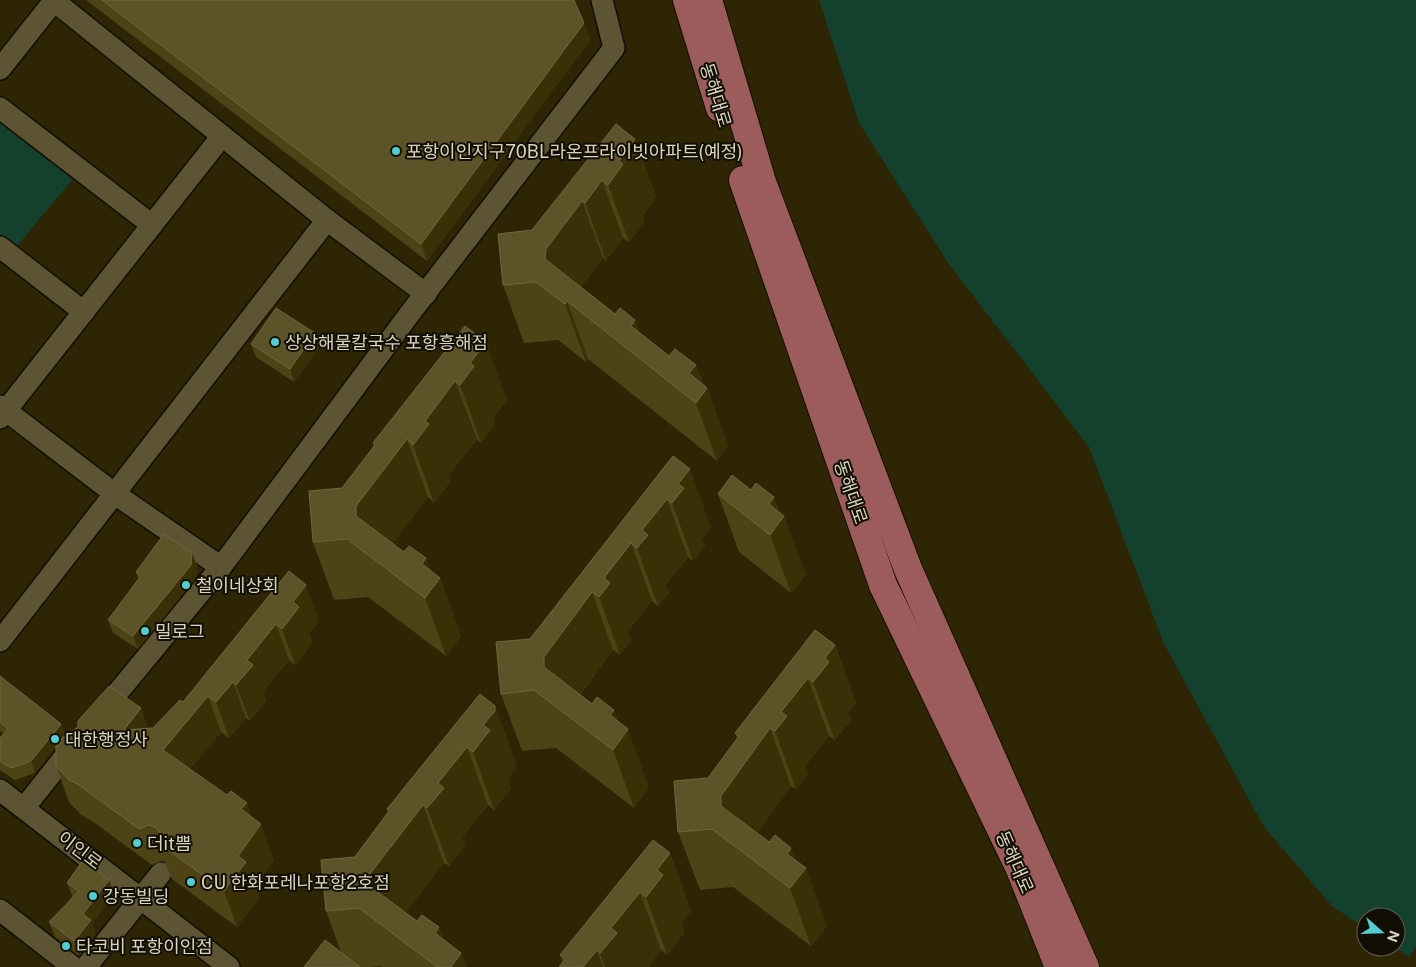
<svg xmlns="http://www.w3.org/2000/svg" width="1416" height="967" font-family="'Public Sans','Noto Sans KR',sans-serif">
<rect width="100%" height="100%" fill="#2d2504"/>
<g fill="#13412e">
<path d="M819 0H1416V947L1409 957 1395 947 1396 917H1366V929L1332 906 1264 827 1164 644 1089 447 949 264 859 123Z"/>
<path d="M0 118 76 175 17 246 0 234Z"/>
</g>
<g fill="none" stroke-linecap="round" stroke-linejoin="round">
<g stroke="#140e00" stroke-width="24">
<g id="minor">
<path d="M53 0 327 220 426 294"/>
<path d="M0 69 54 1"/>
<path d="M0 108 152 225"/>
<path d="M0 247 84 312"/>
<path d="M0 406 115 494 221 567"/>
<path d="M0 418 222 136"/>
<path d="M0 641 327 220"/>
<path d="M100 714 221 567 411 312 614 48 602 0"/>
<path d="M0 790 229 967"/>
<path d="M24 808 74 745"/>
<path d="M0 910 73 967"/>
<path d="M86 967 161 873"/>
</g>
</g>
<g stroke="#140e00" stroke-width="30">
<g id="major">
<path d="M687 0 720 108"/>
<path d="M708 0 762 182 908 569 1085 967"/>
<path d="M743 180 883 585 1020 869 1059 967"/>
</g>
</g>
<use href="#minor" stroke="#5c5433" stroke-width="21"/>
<use href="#major" stroke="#9c5c5b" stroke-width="28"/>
</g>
<g fill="#4d4317">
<path d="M86 0H574L590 40 427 261Z"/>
<path d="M635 139 656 197 642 216 644 222 629 242 623 238 606 261 603 258 581 287 669 356 696 365 703 384 707 388 728 446 717 461 588 359 586 362 558 340 524 343 503 285 532 230Z"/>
<path d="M465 326 507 400 493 418 495 424 481 443 477 439 448 476 450 482 434 503 428 497 392 543 404 552 426 558 430 570 440 578 461 636 446 656 368 597 334 600 313 542 342 488 374 446 373 443Z"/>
<path d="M315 333 320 346 294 382 256 357 251 344Z"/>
<path d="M673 456 711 527 702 539 705 546 693 561 688 557 666 585 669 593 658 606 652 601 628 631 631 641 620 655 613 650 580 695 618 721 649 787 634 808 556 748 522 751 501 694 530 639Z"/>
<path d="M718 494 780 512 806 574 791 593 739 552Z"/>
<path d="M192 553 197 566 196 578 138 649 113 633 108 620 138 579 136 572Z"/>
<path d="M289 571 319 621 309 634 313 643 295 665 289 660 263 692 266 701 250 721 246 718 229 738 221 732 190 769 252 817 274 860 255 886 259 898 237 927 172 879 165 862 162 861 152 865 92 821 81 815 69 802 56 766V747L35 773 15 780 0 770V738L4 734 0 731V676L61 724 65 735 141 708 148 729 153 728 183 702Z"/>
<path d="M835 645 856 703 848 713 851 720 835 740 829 736 805 766 808 774 796 789 791 786 757 833 796 860 827 926 811 946 733 887 700 890 678 832 708 778 737 739 735 733Z"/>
<path d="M495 706 516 764V768L508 778 511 788 494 810 488 805 462 837 465 846 449 866 444 863 405 913 443 939 467 967H382L380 966 369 967H304L341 952 326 911 355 857 388 813 387 809Z"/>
<path d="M670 853 691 911 681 924 684 933 667 955 661 950 648 967H559L563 962 560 955Z"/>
<path d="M67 883 114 895 92 924 96 934 79 956 55 937 49 922 73 898Z"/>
</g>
<g fill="#3a3008">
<path d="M584 23 590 40 427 261 421 244Z"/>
<path d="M635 139 656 197 642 216 644 222 629 242 608 185 619 161Z"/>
<path d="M602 180 623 238 606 261 585 203Z"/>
<path d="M582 201 603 258 569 303 567 301 588 359 586 362 565 304 545 259 546 249Z"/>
<path d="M635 320 653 369 631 326Z"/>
<path d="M315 333 320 346 294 382 290 369Z"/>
<path d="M486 342 507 400 493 418 495 424 481 443 460 385 470 363Z"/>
<path d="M696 365 705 391 707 388 728 446 717 461 696 403 689 373Z"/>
<path d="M455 381 477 439 448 476 450 482 434 503 413 445 425 421Z"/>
<path d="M407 439 428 497 378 563 356 516V506Z"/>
<path d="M690 469 711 527 702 539 705 546 693 561 672 503 678 484Z"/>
<path d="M774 497 782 519 784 516 806 574 791 593 770 535 769 504Z"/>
<path d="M667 499 688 557 666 585 669 593 658 606 637 548 642 530Z"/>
<path d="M631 543 652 601 628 631 631 641 620 655 599 597 604 578Z"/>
<path d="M192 553 197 566 196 578 138 649 133 636Z"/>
<path d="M426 558 435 584 440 578 461 636 446 656 425 598 422 564Z"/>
<path d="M306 585 319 621 309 634 313 643 295 665 282 629 293 602Z"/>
<path d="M592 592 613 650 565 714 544 667V657Z"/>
<path d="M276 624 289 660 263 692 266 701 250 721 236 685 247 660Z"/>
<path d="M835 645 856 703 848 713 851 720 835 740 813 682 825 658Z"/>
<path d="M808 678 829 736 805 766 808 774 796 789 775 731 781 712Z"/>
<path d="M233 682 246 718 229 738 216 702Z"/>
<path d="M208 696 221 732 176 786 163 750Z"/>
<path d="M495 706 516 764V768L508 778 511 788 494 810 473 752 483 725Z"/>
<path d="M141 708 154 744 124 730Z"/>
<path d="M614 710 623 735 628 729 649 787 634 808 613 750 610 715Z"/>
<path d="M61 724 65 736 35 773 31 761Z"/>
<path d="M770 728 791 786 743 852 721 806V796Z"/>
<path d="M467 747 488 805 462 837 465 846 449 866 427 808 438 783Z"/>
<path d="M247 803 256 830 261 824 274 860 255 886 259 898 237 927 224 891 238 856 241 809Z"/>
<path d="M423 805 444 863 391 932 368 885 369 875Z"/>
<path d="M791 848 801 874 806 868 827 926 811 946 790 888 787 854Z"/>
<path d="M670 853 691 911 681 924 684 933 667 955 646 897 657 870Z"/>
<path d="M109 880 114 895 92 924 96 934 79 956 74 941 83 914Z"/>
<path d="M640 892 661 950 648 967H605L600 953 611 928Z"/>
<path d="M439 927 452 965 461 953 467 967H447L435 933Z"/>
<path d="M597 950 603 967H583Z"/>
</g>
<g fill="#5c5329" stroke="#706741">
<path d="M102 0H574L584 23 421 244Z"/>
<path d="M616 124 635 139 619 161 623 164 608 185 602 180 585 203 582 201 546 249 545 259 615 314 620 308 635 320 631 326 669 356 675 349 696 365 689 373 707 388 696 403 567 301 565 304 536 282 503 285 498 234 532 230Z"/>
<path d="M276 308 315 333 290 369 251 344Z"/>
<path d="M465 326 486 342 470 363 474 366 460 385 455 381 425 421 429 424 413 445 407 439 356 506V516L404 552 409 546 426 558 422 564 440 578 425 598 347 539 313 542 309 491 342 488 375 445 373 443Z"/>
<path d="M673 456 690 469 678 484 684 488 672 503 667 499 642 530 648 535 637 548 631 543 604 578 610 583 599 597 592 592 544 657V667L592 704 597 697 614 710 610 715 628 729 613 750 534 690 501 694 496 642 530 639Z"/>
<path d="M732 475 751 490 756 483 774 497 769 504 784 516 770 535 718 494Z"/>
<path d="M164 534 192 553 191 565 133 636 108 620 141 576 136 572Z"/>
<path d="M289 571 306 585 293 602 299 607 282 629 276 624 247 660 253 665 236 685 233 682 216 702 208 696 163 750 227 795 231 791 247 803 241 809 261 824 238 856 246 862 224 891 159 843 160 833 155 827 149 825 139 829 79 785 68 779 56 766V746L62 738 78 727V721L109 686 141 708 124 730 153 728 180 700 183 702Z"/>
<path d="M815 630 835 645 825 658 829 662 813 682 808 678 781 712 787 716 775 731 770 728 721 796V806L769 842 775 835 791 848 787 854 806 868 790 888 712 829 678 832 674 781 708 778 739 736 735 733Z"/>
<path d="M0 676 61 724 31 761 11 768 0 761V738L8 729 0 722Z"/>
<path d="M480 694 495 706V711L483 725 490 730 473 752 467 747 438 783 444 788 427 808 423 805 369 875 368 885 417 921 422 915 439 927 435 933 461 953 451 967H437L359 908 326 911 321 860 355 857 389 811 387 809Z"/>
<path d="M653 840 670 853 657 870 663 875 646 897 640 892 611 928 617 933 600 953 597 950 583 967H559L565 959 560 955Z"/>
<path d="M83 860 109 880 83 914 91 920 74 941 49 922 79 891 67 883Z"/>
<path d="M325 940 360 967H304Z"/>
</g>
<g fill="#52cdd0" stroke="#120e03" stroke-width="2">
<circle cx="396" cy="151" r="5"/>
<circle cx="275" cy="342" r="5"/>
<circle cx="186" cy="585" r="5"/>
<circle cx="145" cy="631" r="5"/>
<circle cx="55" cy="739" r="5"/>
<circle cx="137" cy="843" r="5"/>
<circle cx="191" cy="882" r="5"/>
<circle cx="93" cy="896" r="5"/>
<circle cx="66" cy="946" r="5"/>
</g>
<g text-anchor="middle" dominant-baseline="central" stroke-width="4" stroke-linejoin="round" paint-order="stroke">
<g font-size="18" fill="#d8d4c2" stroke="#120e03">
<text transform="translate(716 95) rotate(73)">동해대로</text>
<text transform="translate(851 492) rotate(71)">동해대로</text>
<text transform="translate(80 850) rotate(37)">이인로</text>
<text transform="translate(1015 862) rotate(66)">동해대로</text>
</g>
<g font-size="18" fill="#d8d4c2" stroke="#120e03" text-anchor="start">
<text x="406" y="151">포항이인지구70BL라온프라이빗아파트(예정)</text>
<text x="285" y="342">상상해물칼국수 포항흥해점</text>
<text x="196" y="585">철이네상회</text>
<text x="155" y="631">밀로그</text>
<text x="65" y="739">대한행정사</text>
<text x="147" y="843">더it쁨</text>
<text x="201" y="882">CU 한화포레나포항2호점</text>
<text x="103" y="896">강동빌딩</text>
<text x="76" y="946">타코비 포항이인점</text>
</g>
</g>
<g transform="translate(1381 932) rotate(110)"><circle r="24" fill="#120e03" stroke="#615d4f"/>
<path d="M0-4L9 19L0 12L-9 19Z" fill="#52cdd0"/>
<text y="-8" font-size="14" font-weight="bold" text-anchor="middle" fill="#d8d4c2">N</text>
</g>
</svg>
